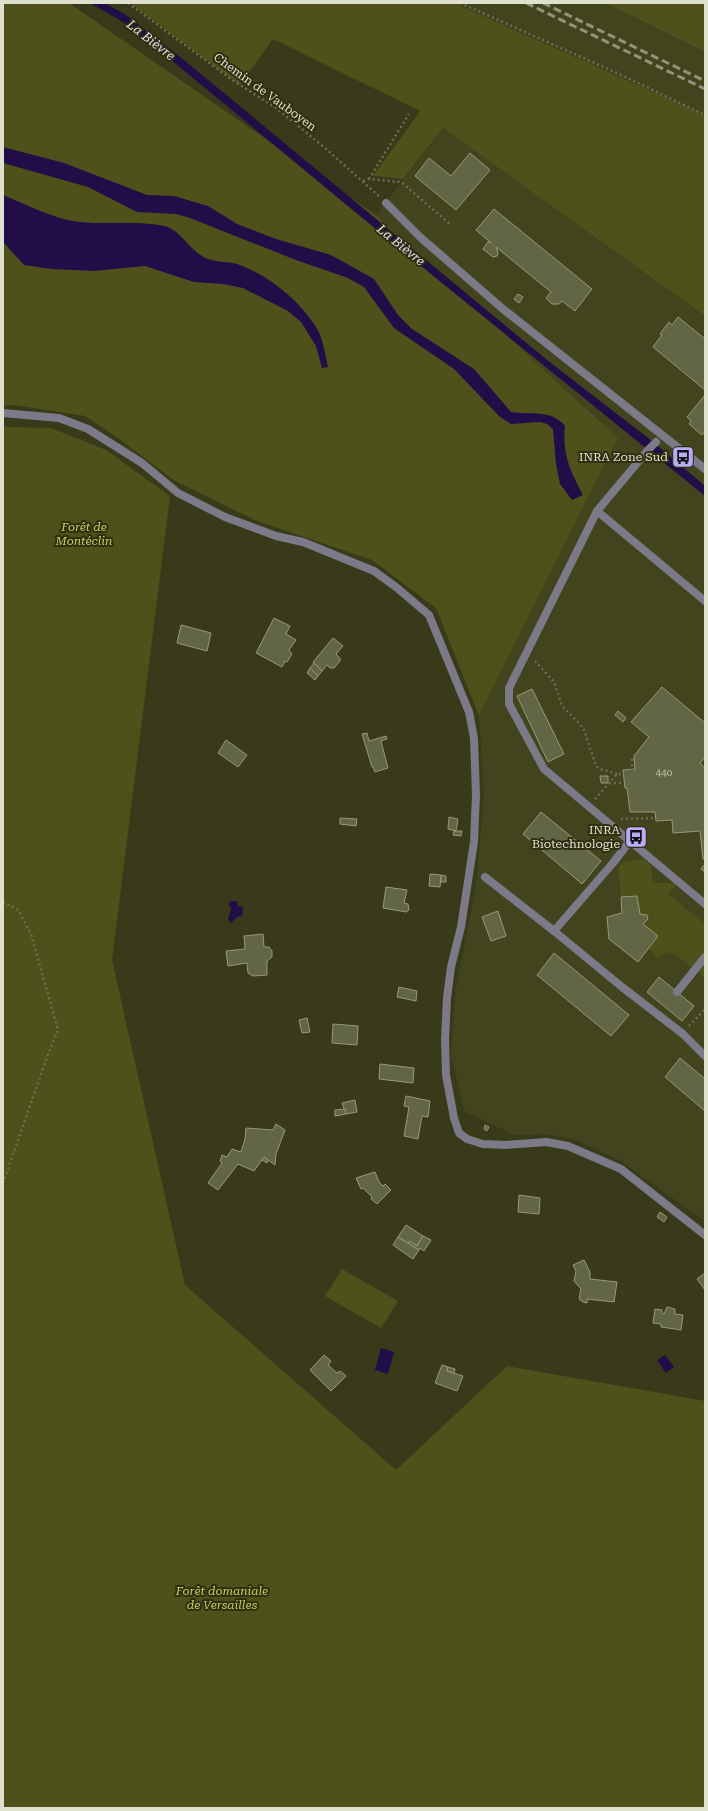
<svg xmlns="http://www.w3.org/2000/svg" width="708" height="1811" font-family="'Roboto Serif',serif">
<rect width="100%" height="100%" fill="#383a1a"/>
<g fill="#42441e">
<path d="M454 3H606L705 52V115Z"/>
<path d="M443 128 705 316V1221L619 1160 574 1139 545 1134 515 1135 465 1112 451 1057 455 994 476 886 484 795 479 716 618 438 376 215Z"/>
</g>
<g fill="#4e511a">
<path d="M3 3H69L376 215 618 438 479 716 436 608 372 560 257 521 175 481 118 438 85 416 15 405 3 406Z"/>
<path d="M130 3H454L705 115V316L443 128 403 179 373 176 420 111 273 39 240 85Z"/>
<path d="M606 3H705V52Z"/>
<path d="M3 427 51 428 106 450 170 496 112 960 185 1285 396 1470 507 1366 705 1401V1808H3Z"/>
<path d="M644 859 651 865 653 883H674L676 885 668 894 705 924V978L675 954 666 952 658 958 648 948 643 924 648 919 647 915 640 914 637 896 621 897 618 869 621 863Z"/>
<path d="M342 1269 398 1301 381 1328 325 1296Z"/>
</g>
<g fill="#210d48">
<path d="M90 3H105L126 15 179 56 547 360 652 441 705 486V496L400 249 170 59 123 22Z"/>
<path d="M3 147 64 163 147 195 174 196 208 206 237 224 276 239 331 255 374 279 398 315 412 329 474 369 511 412C530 415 552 409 565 426 562 454 570 471 583 495L572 500 560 484 556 464 553 429 547 424 540 422 511 424 500 417 454 369 394 328 364 287 348 278 296 260 190 218 176 214 137 212 88 187 3 163Z"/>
<path d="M3 195C28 205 53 219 80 222 103 225 150 220 170 228 182 234 190 249 202 256 212 263 226 261 237 264 268 275 298 299 316 327 323 338 325 354 328 367L322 368 316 346 301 322 288 311 243 288 223 284 194 282 145 266 94 271 52 269 24 265 3 242Z"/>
<path d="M231 901H237L238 906 243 907 242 916 237 917 231 923 228 920 231 908 228 904Z"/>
<path d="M381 1348 394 1352 388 1374 375 1370Z"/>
<path d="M665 1355 674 1367 666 1373 657 1360Z"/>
</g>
<g fill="#636645" stroke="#969a77">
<path d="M470 153 490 170 456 210 415 176 429 158 451 176Z"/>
<path d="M494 209 592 289 575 311 562 301 559 304H552L546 298 551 292 496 247 498 253 497 256 493 257 483 249 488 242 491 243 476 230Z"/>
<path d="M518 294 523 297 519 303 514 299Z"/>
<path d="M678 317 705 339V390L653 347 662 335 660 334 669 322 672 325Z"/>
<path d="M705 395V432L702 435 689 424 691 421 687 417Z"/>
<path d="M274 618 290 626 286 634 296 640 289 650 292 654 287 662 285 661 282 667 256 653Z"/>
<path d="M181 625 211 633 207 651 177 643Z"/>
<path d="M333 638 343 646 336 654 340 658V661L334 668H330L327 665 322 671 313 662Z"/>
<path d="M314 663 322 671 318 676 310 668Z"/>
<path d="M310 668 318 676 315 680 307 673Z"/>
<path d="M662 687 705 723V757L700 763 705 768V859H703L700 831 673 833 672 820 656 821 655 812H630L627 788H625L623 770 635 769 634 756 649 737 631 722Z"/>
<path d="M532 689 564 754 548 762 517 696Z"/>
<path d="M618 711 626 718 623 722 615 715Z"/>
<path d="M367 733 369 741 386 736 387 739 381 741 388 768 375 772 373 767H372L362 734Z"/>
<path d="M226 740 247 755 238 767 218 753Z"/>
<path d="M600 776H608V783H601Z"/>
<path d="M541 812 601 861 582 884 523 834Z"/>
<path d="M449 817 458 819 456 831 448 829Z"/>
<path d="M340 818 357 819 356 826 340 824Z"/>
<path d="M454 831H462L461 836 453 835Z"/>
<path d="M705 864V872L701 869Z"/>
<path d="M430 874 441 875 440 887 429 886Z"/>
<path d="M441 875 446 876V882H441Z"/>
<path d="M386 887 407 890 404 903 408 904 409 910 406 912 383 908Z"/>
<path d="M637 896 640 914 647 915 648 919 643 924 658 936 638 962 609 939 607 917 622 913 621 897Z"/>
<path d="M498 911 506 936 491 941 482 917Z"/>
<path d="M263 934 264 947H269L272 951V957L267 961V975L253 976 248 973 247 963 228 966 226 951 245 949 244 936Z"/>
<path d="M554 953 629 1015 611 1036 537 975Z"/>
<path d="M659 977 694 1006 682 1021 647 992Z"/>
<path d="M399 987 417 991 416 1001 397 997Z"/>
<path d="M307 1018 310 1032 302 1033 299 1020Z"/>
<path d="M333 1024 358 1026 357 1045 332 1043Z"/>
<path d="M680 1058 705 1079V1111L665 1077Z"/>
<path d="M380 1064 414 1068 413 1083 379 1079Z"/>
<path d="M406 1096 430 1101 428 1117 422 1116 418 1139 404 1136 409 1107 404 1106Z"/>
<path d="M355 1100 357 1112 346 1114 342 1103Z"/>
<path d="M345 1109 346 1114 335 1116V1110Z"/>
<path d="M276 1124 285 1130 276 1154 275 1165 264 1157 254 1171 238 1164 218 1190 208 1183 222 1163 220 1161 222 1155 227 1157 232 1149 241 1152 245 1139 246 1128 273 1130Z"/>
<path d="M485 1125 489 1127 487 1131 484 1129Z"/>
<path d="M264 1157 268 1160 267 1163 262 1160Z"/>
<path d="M375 1172 379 1182 383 1186 385 1184 391 1190 377 1204 371 1199 372 1197 363 1188 361 1189 356 1178Z"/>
<path d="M519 1195 540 1198 539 1214 518 1212Z"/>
<path d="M660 1212 667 1217 664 1222 657 1217Z"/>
<path d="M406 1225 423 1236 417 1246 410 1241 408 1243 398 1237Z"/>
<path d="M423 1236 431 1240 424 1251 420 1248 419 1250 408 1243 410 1241 417 1246Z"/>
<path d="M398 1237 419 1250 413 1259 393 1245Z"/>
<path d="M584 1260 590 1272V1279L617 1282 614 1302 587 1299V1303L583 1302 579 1299 581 1289 574 1281 576 1271 573 1265Z"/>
<path d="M705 1273V1290L697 1279Z"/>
<path d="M667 1307 675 1309V1314L683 1315 681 1330 661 1327V1324L653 1323 655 1309 662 1310V1313L664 1314Z"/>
<path d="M324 1355 331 1361 328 1365 337 1373 340 1371 346 1376 331 1391 310 1370Z"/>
<path d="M442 1365 448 1367 447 1371 463 1376 457 1391 435 1383Z"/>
<path d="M448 1367 455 1369 454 1373 447 1371Z"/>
</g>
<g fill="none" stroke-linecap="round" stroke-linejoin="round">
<g stroke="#6c6e53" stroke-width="2.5" stroke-dasharray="2 3" stroke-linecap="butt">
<path d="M128 3 235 82 275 107 325 148 380 197"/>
<path d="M460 3 617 73 705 115"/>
<path d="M369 179 409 114"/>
<path d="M363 181 369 179 401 182 450 224"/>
<path d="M535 661 554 682 562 706 579 723 584 730 596 766 600 769 617 774"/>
<path d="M632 759V770"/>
<path d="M609 783H624"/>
<path d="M595 799 617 774H624"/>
<path d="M621 819 656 818"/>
<path d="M3 902 18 910 31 934 58 1030 47 1057 3 1183"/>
<path d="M689 1026 705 1009"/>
</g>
<g stroke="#7c7a88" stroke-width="8">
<path d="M386 203 420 237 503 309 705 469"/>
<path d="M648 450 597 511 509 688V704L544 769 705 904"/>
<path d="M597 511 705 601"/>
<path d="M629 842 613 863 554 931 622 987 683 1034 705 1056"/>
<path d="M485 877 554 931"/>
<path d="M677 992 705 957"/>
</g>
<g stroke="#7c7a88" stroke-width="8">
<path d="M3 413 59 418 88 429 142 463 178 493 225 517 276 536 303 542 374 571 396 587 429 615 469 712 474 738 476 794 474 842 461 927 451 967 447 998 445 1040 446 1075 454 1118 459 1133 467 1139 483 1144 506 1145 546 1142 568 1146 621 1169 705 1235"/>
<path d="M648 450 656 442"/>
</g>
<g stroke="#91937b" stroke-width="3" stroke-dasharray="8 4" stroke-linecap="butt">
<path d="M526 3 705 89"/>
<path d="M543 3 705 81"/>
</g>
</g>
<defs>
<g id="bus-square" transform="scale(1.15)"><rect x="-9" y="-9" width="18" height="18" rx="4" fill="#b9abf7" stroke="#2e3010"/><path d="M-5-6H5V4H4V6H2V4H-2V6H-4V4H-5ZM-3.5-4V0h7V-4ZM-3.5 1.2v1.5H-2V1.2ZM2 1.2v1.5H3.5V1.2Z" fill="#111"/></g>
</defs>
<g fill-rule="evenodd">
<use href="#bus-square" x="683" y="457"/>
<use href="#bus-square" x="636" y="837"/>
</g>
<g text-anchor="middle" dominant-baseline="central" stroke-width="4" stroke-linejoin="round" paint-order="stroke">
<g font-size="10" fill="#c0c2ac">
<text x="664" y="772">440</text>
</g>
<g font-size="12" fill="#dfe1cf" stroke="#2e3010">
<text transform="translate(265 92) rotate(36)">Chemin de Vauboyen</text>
</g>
<g font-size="12" fill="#dfe1cf" stroke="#2e3010" text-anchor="end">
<text x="668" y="457">INRA Zone Sud</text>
<text x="620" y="830">INRA<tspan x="620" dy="14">Biotechnologie</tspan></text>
</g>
<g font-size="12" font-style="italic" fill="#c6cd62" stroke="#2e3010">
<text x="84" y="527">Forêt de<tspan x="84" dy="14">Montéclin</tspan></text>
<text x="222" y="1591">Forêt domaniale<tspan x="222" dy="14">de Versailles</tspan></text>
</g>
<g font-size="13" font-style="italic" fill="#e2dff2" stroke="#2e3010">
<text transform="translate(151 40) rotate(38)">La Bièvre</text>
<text transform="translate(401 245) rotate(39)">La Bièvre</text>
</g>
</g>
<rect width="708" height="1811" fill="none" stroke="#dfe1cf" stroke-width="8"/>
</svg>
